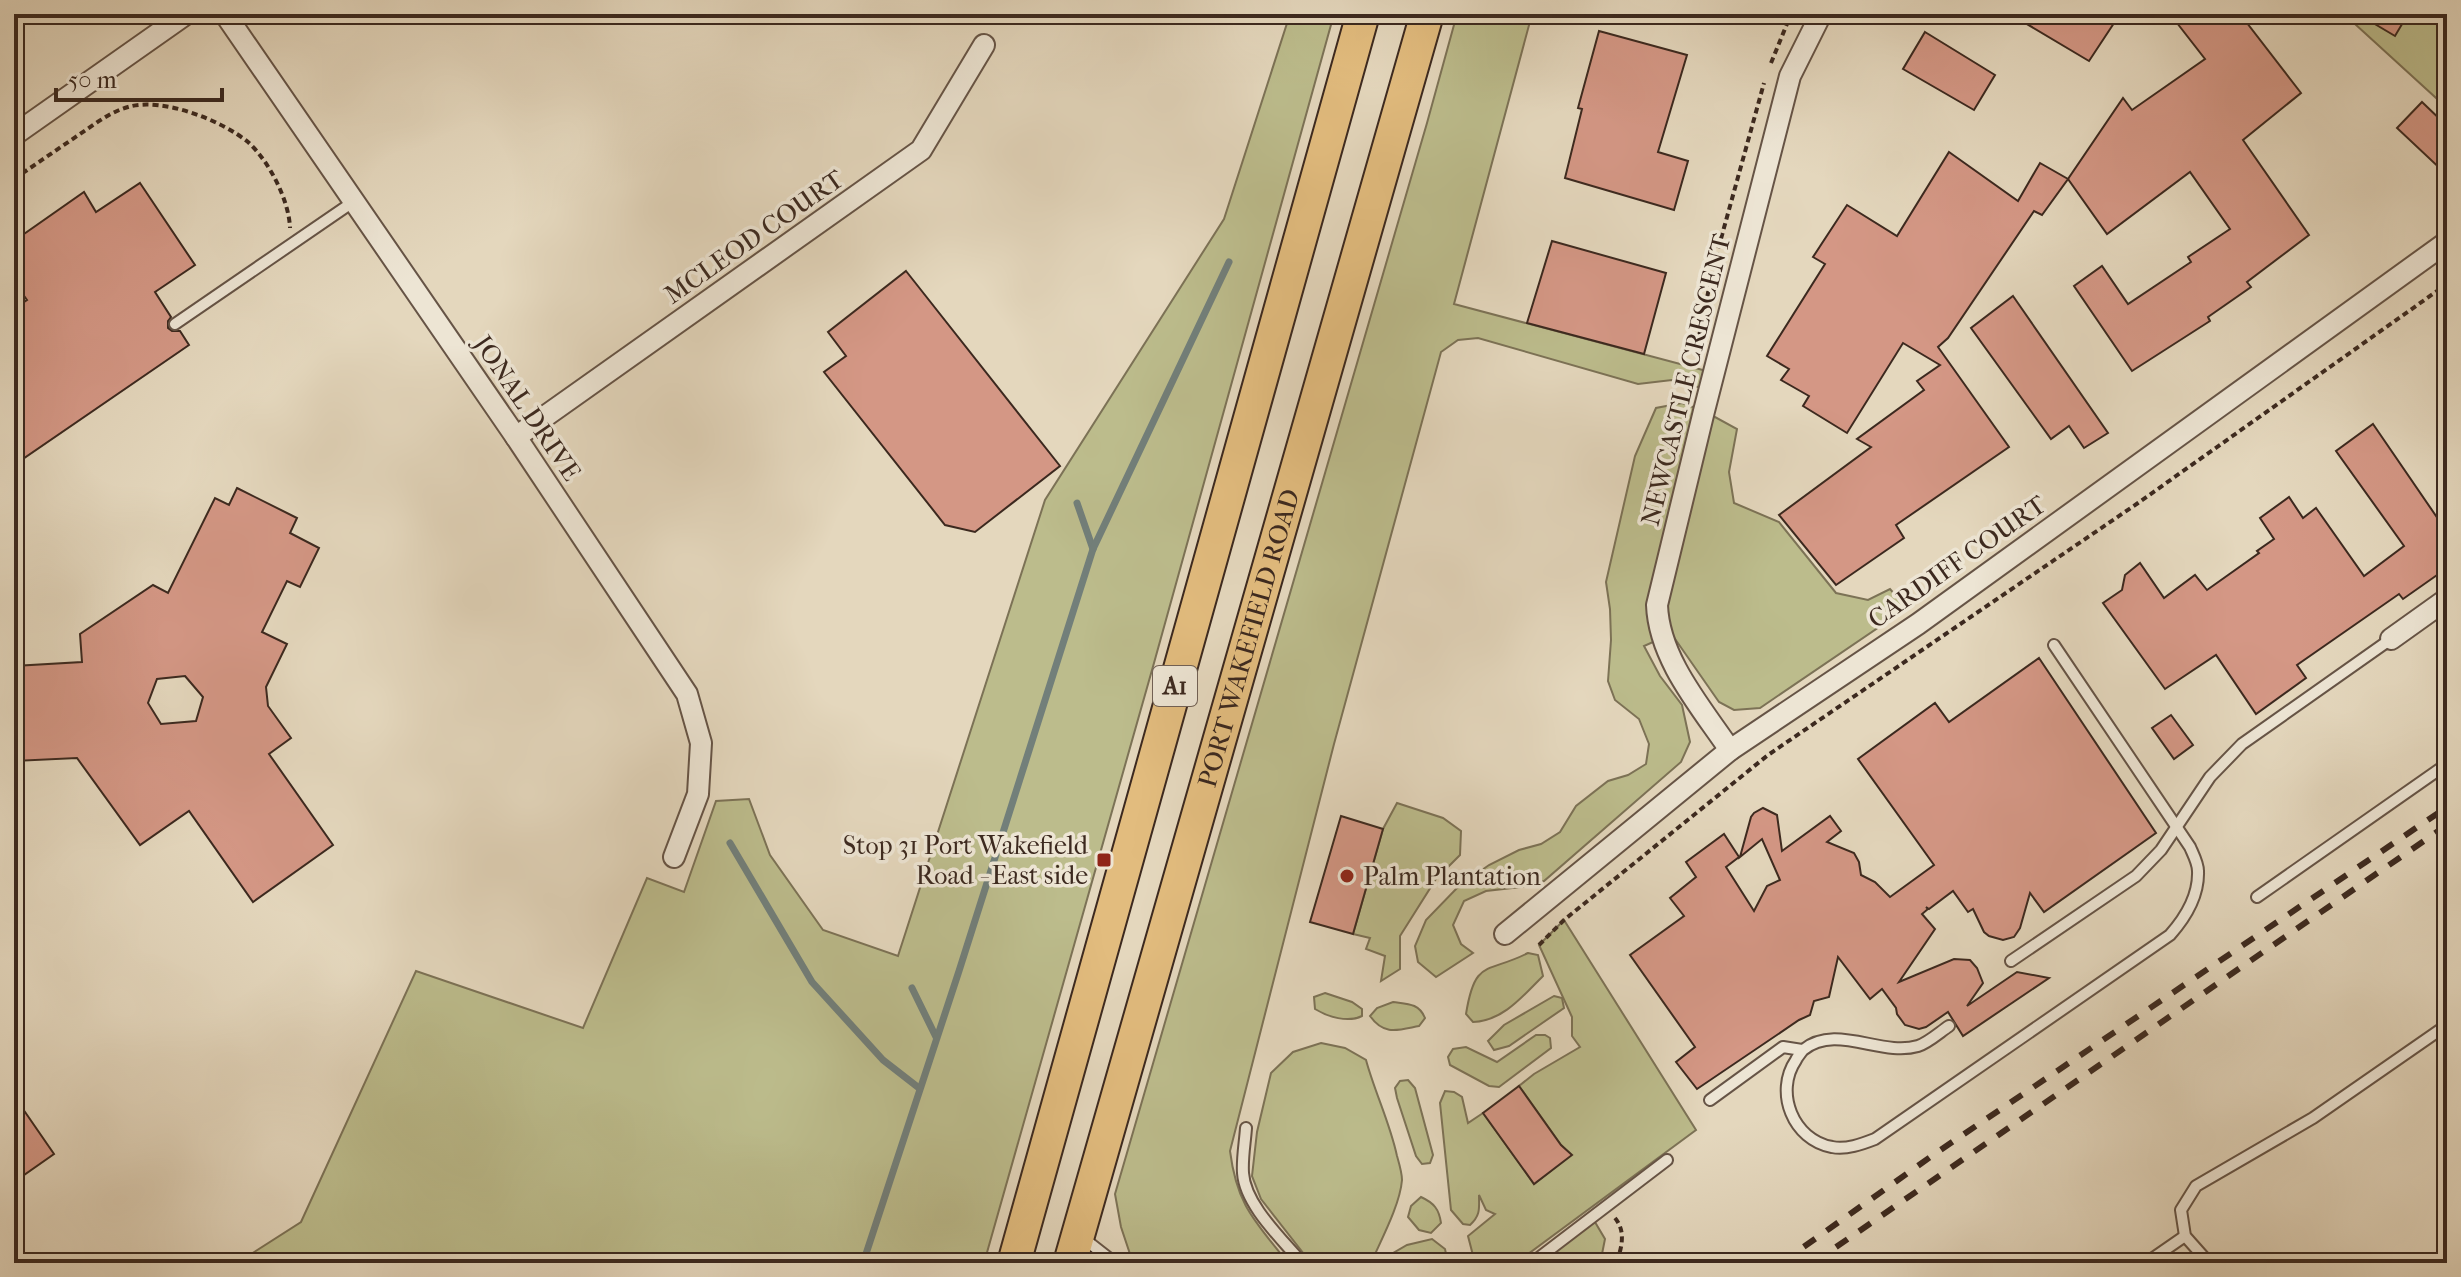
<svg xmlns="http://www.w3.org/2000/svg" width="2461" height="1277" font-family="'IM FELL French Canon',serif">
<rect width="100%" height="100%" fill="#e4d7bd"/>
<filter id="stains"><feTurbulence type="fractalNoise" baseFrequency=".0025" numOctaves="4"/><feColorMatrix values="0 0 0 0 .2 0 0 0 0 .09 0 0 0 0 .02 0 0 0 .5 -.17"/></filter>
<radialGradient id="worn" r=".72"><stop offset=".6" stop-color="#630" stop-opacity="0"/><stop offset="1" stop-color="#630" stop-opacity=".3"/></radialGradient>
<g fill="#bcbc8c" stroke="#7c7256" stroke-width="2">
<path d="M1290 14H1334L1154 663 984 1263H237L301 1222 416 971 583 1028 647 878 684 892 716 801 749 799 770 855 823 930 898 956 1045 500 1224 219Z"/>
<path d="M1457 14H1532L1454 304 1714 373 1709 390 1672 380 1638 384 1478 338 1458 340 1441 352 1334 744 1230 1151C1237 1206 1255 1221 1288 1263H1133L1121 1227 1115 1194 1427 123Z"/>
<path d="M2344 14H2447V109V108Z"/>
<path d="M1682 403 1704 411 1737 429 1729 472 1734 503 1779 522 1836 593 1868 600 1890 589 1907 608 1760 708 1734 710 1719 702 1673 636 1662 638 1644 646 1660 676 1682 705 1690 742 1681 762 1544 881 1530 886 1486 891 1464 901 1453 925 1461 944 1473 953 1436 977 1418 962 1415 946 1426 920 1458 887 1489 865 1519 850 1541 844 1560 832 1576 806 1608 781 1628 775 1646 764 1649 744 1639 719 1615 700 1608 681 1611 640 1610 609 1606 582 1635 456 1656 408Z"/>
<path d="M1397 803 1443 818 1461 831 1460 855 1436 879 1400 936V969L1381 981 1385 956 1366 949 1370 938 1353 934 1383 829Z"/>
<path d="M1564 920 1696 1130 1516 1263H1475L1468 1236 1495 1214 1486 1210 1479 1195C1479 1208 1481 1215 1470 1225L1463 1224 1451 1210 1440 1103 1445 1091 1454 1092 1462 1097 1468 1123 1483 1113 1534 1184 1571 1155 1561 1145 1519 1086 1534 1074 1580 1047 1572 1036V1017L1539 945Z"/>
<path d="M1528 953 1538 955 1543 976C1523 996 1503 1021 1473 1022L1466 1014C1475 958 1487 974 1528 953Z"/>
<path d="M1325 993 1352 1002 1362 1009V1016C1348 1023 1328 1017 1315 1009L1314 997Z"/>
<path d="M1554 996 1562 998 1564 1008 1509 1046 1494 1050 1488 1041 1504 1025Z"/>
<path d="M1393 1002C1407 1004 1419 1003 1425 1018L1419 1026C1398 1030 1384 1036 1370 1016L1377 1008Z"/>
<path d="M1536 1035H1545L1550 1038 1551 1048 1499 1087 1489 1086 1450 1065 1448 1057 1453 1049 1466 1047 1497 1062Z"/>
<path d="M1321 1043 1345 1048 1366 1060C1375 1093 1390 1123 1397 1156 1399 1163 1402 1173 1402 1180 1400 1205 1381 1240 1371 1263H1311L1261 1199 1252 1176 1257 1132 1271 1073 1293 1052Z"/>
<path d="M1408 1080 1415 1088 1433 1155 1430 1163 1422 1164 1416 1156 1397 1098 1395 1088 1400 1081Z"/>
<path d="M1421 1197C1434 1203 1439 1209 1441 1223L1431 1233 1419 1230 1408 1217 1411 1206Z"/>
<path d="M1592 1217 1605 1239 1601 1259 1597 1263H1532Z"/>
<path d="M1432 1239 1445 1249 1448 1263H1376L1407 1245Z"/>
</g>
<g fill="none" stroke-linecap="round" stroke-linejoin="round">
<g stroke="#727f7a" stroke-width="7">
<path d="M1077 503 1093 549"/>
<path d="M730 843 812 982 883 1060 919 1088"/>
<path d="M912 988 936 1037"/>
<path d="M863 1263 959 971 1093 549 1229 262"/>
</g>
</g>
<g fill="#d49785" stroke="#3c291f" stroke-width="2" fill-rule="evenodd">
<path d="M2010 14H2120L2089 61Z"/>
<path d="M2188 14H2240L2301 93 2243 140 2309 235 2247 282 2251 287 2208 317 2210 321 2132 371 2074 286 2102 266 2128 304 2191 262 2188 257 2230 229 2190 172 2107 234 2068 179 2123 98 2132 110 2205 59 2177 23Z"/>
<path d="M2358 14H2408L2395 36Z"/>
<path d="M1599 31 1687 55 1658 152 1688 161 1674 210 1565 178 1582 109 1578 108Z"/>
<path d="M1925 32 1995 75 1974 110 1903 69Z"/>
<path d="M2422 102 2447 126V175L2397 128Z"/>
<path d="M1949 152 2018 201 2040 163 2068 179 2042 215 2034 211 1948 338 1938 347 2009 447 1896 525 1904 538 1836 585 1779 515 1871 447 1857 439 1924 390 1917 381 1940 365 1903 343 1847 433 1803 406 1809 396 1781 380 1789 369 1767 356 1825 264 1813 257 1847 205 1897 236Z"/>
<path d="M140 183 195 265 155 292 171 317 168 321V328L172 331H180L189 345 14 465V309L27 300 14 282V241L84 192 96 212Z"/>
<path d="M1552 241 1666 273 1644 354 1527 323Z"/>
<path d="M906 271 1060 466 975 532 945 525 824 372 846 356 828 332Z"/>
<path d="M2013 296 2108 433 2084 448 2069 426 2051 439 1971 328Z"/>
<path d="M2373 424 2447 532V568L2403 599 2399 594 2297 665 2306 678 2256 714 2216 655 2165 689 2103 603 2122 590 2125 575 2140 563 2164 598 2195 575 2207 590 2259 553 2257 551 2274 539 2260 518 2289 497 2303 518 2316 508 2364 576 2404 546 2336 451Z"/>
<path d="M237 488 297 518 290 533 319 548 300 587 287 581 262 632 287 644 266 687 268 706 291 738 269 754 333 845 253 902 189 811 140 845 77 758 14 761V666L82 662 80 634 153 585 168 593 215 498 229 505ZM185 676 203 697 196 721 161 724 148 703 157 679Z"/>
<path d="M2039 658 2156 833 2044 912 2030 893 2020 928 2014 937 2003 940 1989 936 1984 932 1973 909 1968 912 1953 891 1929 909 1926 907 1928 909 1922 914 1935 929 1899 982 1954 959 1970 960 1977 968 1983 983 1967 1006 2017 972 2049 978 1963 1036 1948 1012 1926 1027 1919 1029 1905 1025 1897 1014 1896 1008 1882 989 1870 999 1838 957 1829 997 1814 1001 1810 1015 1799 1020 1697 1089 1676 1062 1695 1047 1630 955 1684 916 1670 898 1696 877 1686 862 1724 834 1739 857 1726 867 1754 911 1767 886 1780 880 1762 839 1740 857 1751 817 1754 813 1763 808 1777 815 1782 851 1830 816 1841 831 1827 842 1854 853 1859 862 1861 875 1875 882 1890 897 1934 865 1858 759 1935 703 1949 722Z"/>
<path d="M2171 715 2193 745 2174 759 2152 728Z"/>
<path d="M1341 816 1383 829 1353 934 1310 922Z"/>
<path d="M1519 1086 1561 1145 1572 1155 1534 1184 1483 1113Z"/>
<path d="M14 1096 54 1154 14 1182Z"/>
</g>
<g fill="none" stroke-linecap="round" stroke-linejoin="round">
<g stroke="#665446" stroke-width="14">
<g id="service">
<path d="M175 324 353 202"/>
<path d="M2257 897 2447 764"/>
<path d="M2011 961 2136 876 2161 850 2210 777 2242 744 2391 639"/>
<path d="M1949 1026C1940 1032 1928 1043 1918 1046 1881 1057 1836 1023 1803 1050 1802 1051 1796 1059 1796 1060 1774 1092 1793 1140 1832 1147 1846 1150 1862 1144 1875 1139L2170 935C2186 917 2199 896 2198 871 2198 863 2193 854 2190 847L2054 645"/>
<path d="M1710 1100 1783 1047 1802 1050"/>
<path d="M1246 1128C1245 1143 1242 1158 1243 1173 1245 1205 1282 1239 1302 1263"/>
<path d="M1083 1238 1115 1263"/>
<path d="M1532 1263 1667 1160"/>
<path d="M2146 1263 2185 1236"/>
<path d="M2209 1263 2185 1236 2181 1210 2196 1186 2313 1118 2447 1025"/>
</g>
</g>
<g stroke="#665446" stroke-width="24">
<g id="minor">
<path d="M225 14 516 437 687 694 701 743 698 794 674 857"/>
<path d="M14 135 186 14"/>
<path d="M516 437 921 150 984 45"/>
<path d="M2391 639 2447 599"/>
<path d="M1730 750C1701 707 1659 659 1657 605L1704 411 1790 76 1821 14"/>
<path d="M1505 934 1730 750 1918 624 2447 242"/>
</g>
</g>
<g stroke="#3c291f" stroke-width="36">
<g id="trunk">
<path d="M1014 1263 1363 14"/>
<path id="s1" d="M1070 1263 1427 14"/>
</g>
</g>
<g stroke="#3c291f" stroke-width="4" stroke-dasharray="6 4" stroke-linecap="butt">
<path d="M1771 63 1791 14"/>
<path d="M14 179C36 164 58 149 80 134 95 124 110 112 128 107 162 97 221 120 248 142 269 161 289 200 290 228"/>
<path d="M1697 346 1714 264 1764 83"/>
<path d="M1539 945 1564 920 1768 755 2138 503 2447 284"/>
<path d="M1615 1218C1626 1231 1622 1248 1616 1263"/>
</g>
<use href="#service" stroke="#ede5d4" stroke-width="10"/>
<use href="#minor" stroke="#ede5d4" stroke-width="20"/>
<use href="#trunk" stroke="#e2bc7e" stroke-width="32"/>
<g stroke="#3c291f" stroke-width="6" stroke-dasharray="14 14" stroke-linecap="butt">
<path d="M1781 1263 1936 1153 2447 807"/>
<path d="M1813 1263 2447 825"/>
</g>
</g>
<g fill="#8f2418" stroke="#ede5d4" stroke-width="3">
<rect x="1096" y="852" width="16" height="16" rx="4"/>
<circle cx="1347" cy="876" r="8"/>
</g>
<g text-anchor="middle" dominant-baseline="central" stroke-width="7" stroke-linejoin="round" paint-order="stroke">
<rect fill="#ede5d4" stroke="#716155" stroke-width="2" x="1153" y="666" width="44" height="40" rx="6"/>
<g font-size="24" font-weight="bold" fill="#3c291f">
<text x="1175" y="686">A1</text>
</g>
<g font-size="26" fill="#3c291f" stroke="#ede5d4">
<text transform="translate(754 237) rotate(-35)">MCLEOD COURT</text>
<text transform="translate(1686 380) rotate(-76)">NEWCASTLE CRESCENT</text>
<text transform="translate(527 408) rotate(56)">JONAL DRIVE</text>
<text transform="translate(1957 562) rotate(-35)">CARDIFF COURT</text>
<text stroke="none"><textPath href="#s1" startOffset="650">PORT WAKEFIELD ROAD</textPath></text>
</g>
<g font-size="26" fill="#3c291f" stroke="#ede5d4" text-anchor="end">
<text x="1088" y="845">Stop 31 Port Wakefield<tspan x="1088" dy="30">Road - East side</tspan></text>
<text x="1363" y="876" text-anchor="start">Palm Plantation</text>
</g>
</g>
<rect width="2461" height="1277" fill="none" stroke="#e4d7bd" stroke-width="48"/>
<rect x="16" y="16" width="2429" height="1245" fill="none" stroke="#3c291f" stroke-width="4"/>
<rect x="24" y="24" width="2413" height="1229" fill="none" stroke="#3c291f" stroke-width="2"/>
<path d="M56 88v12h166v-12" fill="none" stroke="#3c291f" stroke-width="4"/>
<text x="68" y="88" font-size="24" fill="#3c291f" stroke="#ede5d4" stroke-width="6" paint-order="stroke">50 m</text>
<rect width="100%" height="100%" filter="url(#stains)"/>
<rect width="100%" height="100%" fill="url(#worn)"/>
</svg>
